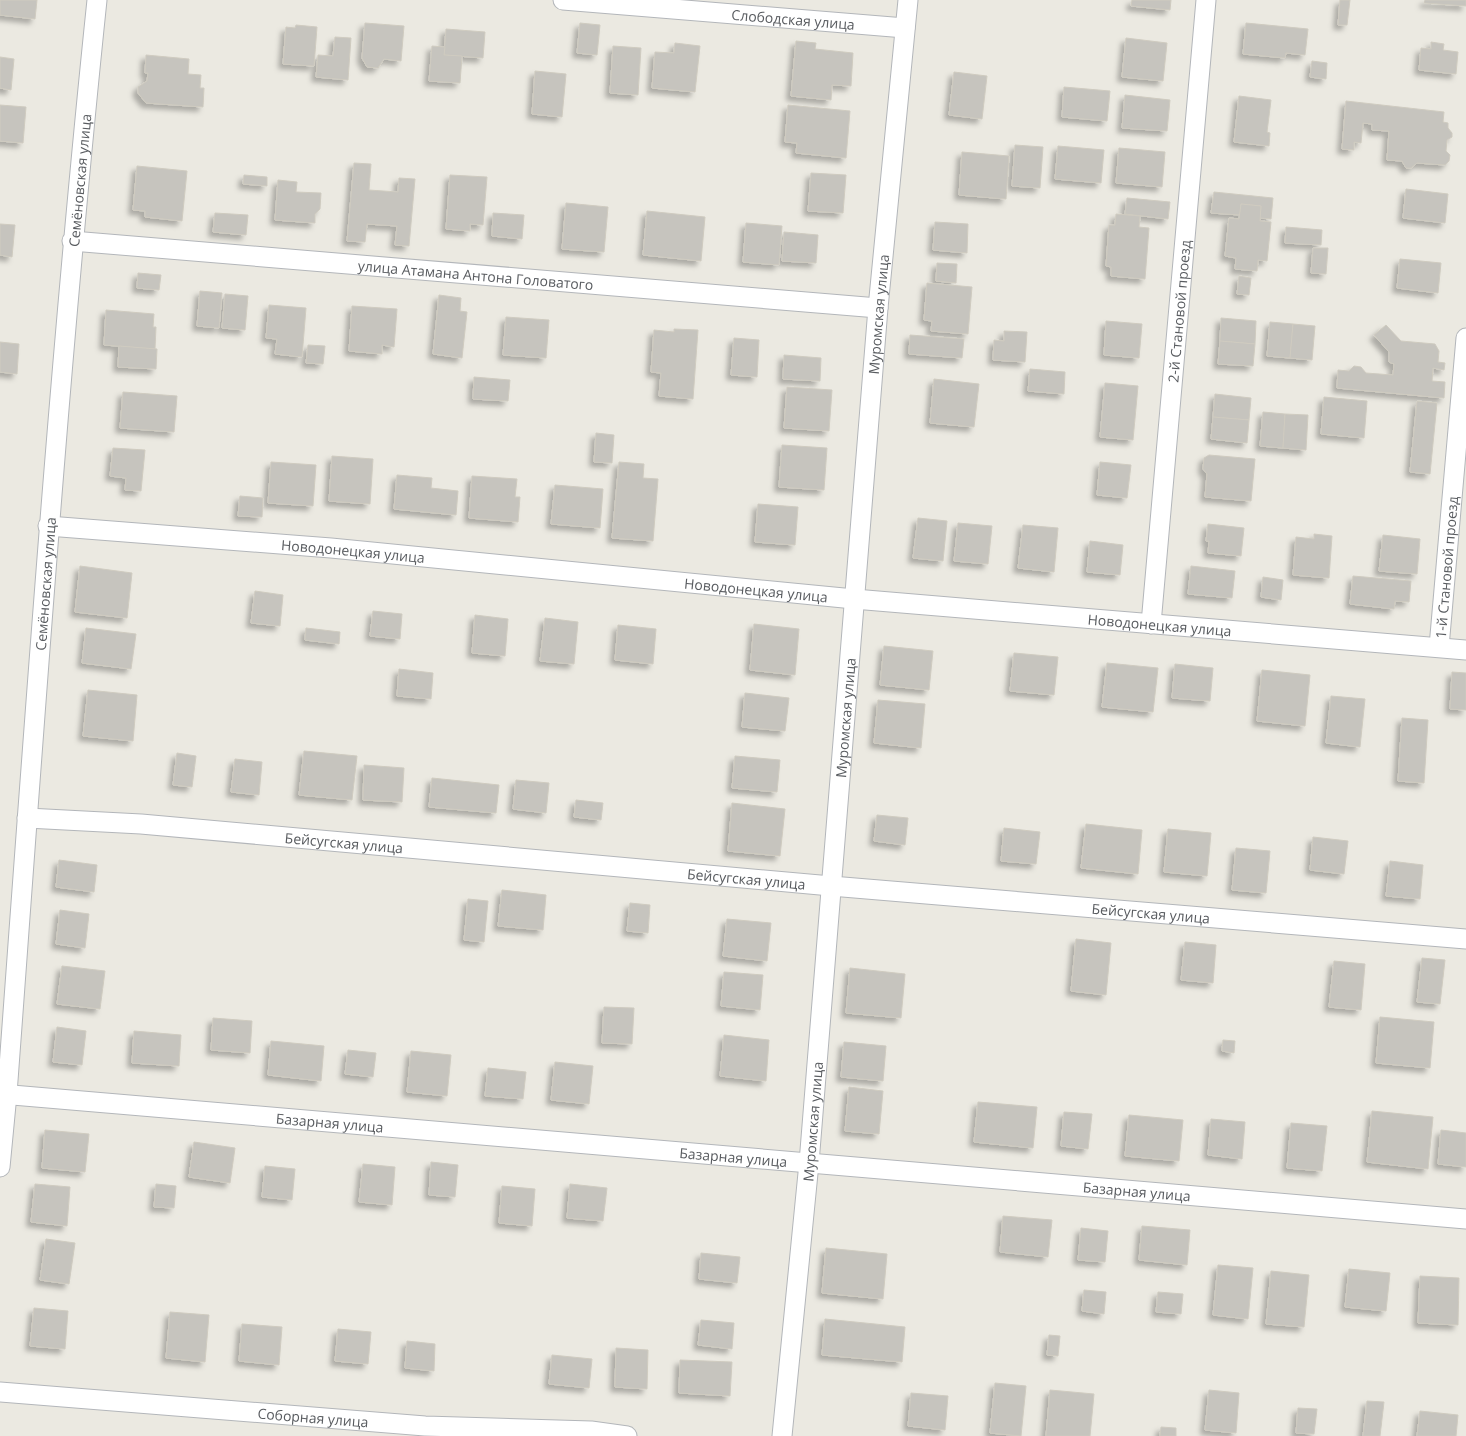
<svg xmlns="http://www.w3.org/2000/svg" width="1466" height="1436" font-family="'Open Sans',sans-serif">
<defs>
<filter id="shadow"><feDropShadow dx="-4.5" dy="4.5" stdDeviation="2.5" flood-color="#0004"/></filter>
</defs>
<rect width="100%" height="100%" fill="#ebe9e1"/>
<g fill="#c6c4be" stroke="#cfcbc0" filter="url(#shadow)">
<path d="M0 0H37L35 19 0 15Z"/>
<path d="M1132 0H1171L1170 10 1131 6Z"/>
<path d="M1340 0H1350L1347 25H1338Z"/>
<path d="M1425 0H1466V6L1424 3Z"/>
<path d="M365 23 404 26 401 61 384 59 378 68 367 67 362 58Z"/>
<path d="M580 23 600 25 597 55 577 53Z"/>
<path d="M1246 23 1308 29 1305 55 1286 53 1285 58 1243 54Z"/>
<path d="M296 25 317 27 314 66 283 64 286 27 295 28Z"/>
<path d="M446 29 485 32 483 58 444 55Z"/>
<path d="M335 37 351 38 348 80 316 77 318 55 333 56Z"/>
<path d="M1126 38 1167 43 1163 81 1122 77Z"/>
<path d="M796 41 816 43 815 49 853 53 851 86 832 85 831 100 791 96Z"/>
<path d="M1431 42 1444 44 1443 50 1458 52 1456 74 1419 70 1421 48 1431 49Z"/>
<path d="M675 43 700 46 695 92 652 88 655 52 674 53Z"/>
<path d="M432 46 445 47 444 55 462 56 460 83 429 81Z"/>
<path d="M613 46 641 48 638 95 610 93Z"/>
<path d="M146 55 189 59 188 74 201 75 200 88H204L203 107 146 103 138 93V87L147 81 148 73H145Z"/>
<path d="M0 57 14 59 11 90 0 88Z"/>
<path d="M1312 61 1327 63 1326 79 1310 77Z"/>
<path d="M535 71 566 74 562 117 532 114Z"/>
<path d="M954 72 987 76 982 119 949 115Z"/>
<path d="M1064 87 1110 91 1107 121 1062 117Z"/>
<path d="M1125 95 1170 100 1167 131 1122 128Z"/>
<path d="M1239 96 1271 100 1267 132 1270 133 1269 146 1234 142Z"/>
<path d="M1346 101 1444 112 1443 122 1448 123V128L1452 133V137L1447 140 1446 151 1450 155 1449 161 1445 165 1417 163 1411 168H1406L1402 161 1387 160 1389 131 1372 130V124L1363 123 1361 143 1354 142V150L1342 149Z"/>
<path d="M0 105 26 107 23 143 0 141Z"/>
<path d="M788 105 850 111 846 158 796 153 797 143 785 142Z"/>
<path d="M1015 145 1043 147 1040 188 1012 186Z"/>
<path d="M1058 146 1104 150 1101 183 1055 179Z"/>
<path d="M1119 148 1165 152 1162 187 1116 183Z"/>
<path d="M962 152 1009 156 1006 199 959 195Z"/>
<path d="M354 163 371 164 369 190 398 192 399 178 415 179 409 246 395 245 397 226 367 224 365 242 347 241Z"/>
<path d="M137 166 187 171 182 221 145 217V211L133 210Z"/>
<path d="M811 173 846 175 843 213 808 211Z"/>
<path d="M244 175 267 177V186L243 184Z"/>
<path d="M450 175 487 177 483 225 470 224V231L446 229Z"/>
<path d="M278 180 297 182 296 192 321 193 320 209 315 214V223L275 220Z"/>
<path d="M1406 189 1448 194 1445 223 1403 218Z"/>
<path d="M1214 192 1273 198 1271 219 1260 218 1261 206 1241 204 1240 215 1211 213Z"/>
<path d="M1127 198 1170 202 1168 219 1125 214Z"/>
<path d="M566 203 608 207 604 252 562 249Z"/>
<path d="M1241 204 1261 206 1260 221 1271 222 1267 261 1258 260 1257 271 1235 269 1236 258 1225 256 1229 218 1239 219Z"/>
<path d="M647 211 705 217 701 261 643 255Z"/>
<path d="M215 213 248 215 246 235 213 232Z"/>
<path d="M493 213 524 215 522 239 492 236Z"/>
<path d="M1116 214 1140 216 1139 227 1149 228 1145 279 1111 276V267L1106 266 1109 225H1115Z"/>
<path d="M935 222 968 224 967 253 933 250Z"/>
<path d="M746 223 782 226 779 265 743 262Z"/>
<path d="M0 224 15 225 12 257 0 255Z"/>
<path d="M1286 227 1322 230 1321 245 1285 243Z"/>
<path d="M784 232 818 235 816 263 782 261Z"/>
<path d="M1313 248H1328L1326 274 1311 273Z"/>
<path d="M1400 259 1441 263 1438 293 1397 288Z"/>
<path d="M937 263 957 264 956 283 936 281Z"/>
<path d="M138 273 161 275 159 290 137 288Z"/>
<path d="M1239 276 1251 278 1249 295 1237 294Z"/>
<path d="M927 283 972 287 968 334 931 331 932 321 924 320Z"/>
<path d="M200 291 222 293 219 328 197 326Z"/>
<path d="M225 294 248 296 245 330 222 328Z"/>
<path d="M439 295 461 298 460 311 467 312 462 358 433 354Z"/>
<path d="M269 305 306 308 302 357 275 354 277 339 266 338Z"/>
<path d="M352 306 397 309 394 347 382 345V354L349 351Z"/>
<path d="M106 310 154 314 153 327H156L155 349 104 345Z"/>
<path d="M506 317 549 320 546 358 503 355Z"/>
<path d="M1221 318 1256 321 1255 344 1220 341Z"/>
<path d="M1106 321 1142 324 1139 358 1104 355Z"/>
<path d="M1270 322 1293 324 1290 358 1267 356Z"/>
<path d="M1293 324 1315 326 1312 360 1290 358Z"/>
<path d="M1386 325 1401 341 1435 344 1439 351 1438 362 1445 363 1444 370 1433 368 1432 381 1445 382 1444 398 1337 388 1338 370 1349 371 1354 366 1361 367 1366 373 1393 375 1394 364 1389 362V352L1374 335Z"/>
<path d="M674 329 698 330 693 399 659 396 661 373 651 372 654 330 674 332Z"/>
<path d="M1004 331 1027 332 1025 362 993 360 994 340 1004 341Z"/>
<path d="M910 335 964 339 962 358 909 354Z"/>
<path d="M734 338 759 340 757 377 731 375Z"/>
<path d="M1220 341 1255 344 1253 366 1218 364Z"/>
<path d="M0 342 19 344 17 374 0 372Z"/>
<path d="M308 345 325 346 323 364 306 363Z"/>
<path d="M119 346 157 349 156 369 118 367Z"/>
<path d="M784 355 821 358 820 381 783 379Z"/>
<path d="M1030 369 1065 372 1064 394 1028 391Z"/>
<path d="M474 377 510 380 508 401 473 399Z"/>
<path d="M934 379 979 384 974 427 930 423Z"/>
<path d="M1105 383 1138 386 1133 440 1100 437Z"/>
<path d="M787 387 832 390 829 431 784 428Z"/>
<path d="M123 392 177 396 174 432 120 428Z"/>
<path d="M1215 394 1251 398 1249 420 1213 417Z"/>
<path d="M1324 397 1367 401 1364 438 1321 434Z"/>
<path d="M1417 401 1437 403 1430 474 1410 472Z"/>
<path d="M1263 412 1285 414 1283 448 1260 446Z"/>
<path d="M1285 414 1308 415 1306 450 1283 448Z"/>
<path d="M1213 417 1249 420 1247 443 1211 439Z"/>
<path d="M596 433 614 435 612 463 594 462Z"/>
<path d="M782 445 827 448 824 490 779 487Z"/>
<path d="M113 448 145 450 141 491 125 490 126 478 110 476Z"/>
<path d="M1209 455 1255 459 1251 501 1205 497 1207 474 1203 469 1204 458Z"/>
<path d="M332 456 373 459 370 504 329 501Z"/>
<path d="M271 462 316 465 313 506 268 503Z"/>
<path d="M619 462 644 464 643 478 658 479 653 541 612 538Z"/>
<path d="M1100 462 1131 465 1127 498 1097 495Z"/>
<path d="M397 475 432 478 431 488 458 491 456 515 394 509Z"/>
<path d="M472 476 517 479 515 497H520L518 522 469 518Z"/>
<path d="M555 485 603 489 600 528 551 524Z"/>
<path d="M240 496 263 498 262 517 238 516Z"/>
<path d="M758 504 798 507 795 545 755 542Z"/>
<path d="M918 518 947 521 943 561 913 558Z"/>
<path d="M958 523 992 526 988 564 954 561Z"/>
<path d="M1208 524 1244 528 1241 556 1208 553 1209 541H1206Z"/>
<path d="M1023 525 1058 528 1054 572 1018 568Z"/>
<path d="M1314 534 1332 536 1329 578 1293 575 1296 537 1314 539Z"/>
<path d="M1383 535 1420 539 1417 574 1379 571Z"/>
<path d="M1090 541 1123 545 1120 575 1087 572Z"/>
<path d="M80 566 132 573 127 618 75 612Z"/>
<path d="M1191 566 1235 571 1232 598 1188 594Z"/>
<path d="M1353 576 1411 581 1409 602 1395 601 1394 609 1350 604Z"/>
<path d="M1263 577 1283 580 1281 600 1261 597Z"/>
<path d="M255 591 283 595 280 626 251 623Z"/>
<path d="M373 611 402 614 400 639 370 636Z"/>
<path d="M475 615 508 619 505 656 472 653Z"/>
<path d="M545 618 578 622 574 664 540 661Z"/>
<path d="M754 624 799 629 795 675 750 670Z"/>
<path d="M618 625 656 629 653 664 615 660Z"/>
<path d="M86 628 136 634 131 669 82 663Z"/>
<path d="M306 628 340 632 339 644 305 640Z"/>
<path d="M884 646 933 651 929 690 880 685Z"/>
<path d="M1014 653 1058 657 1054 695 1010 691Z"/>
<path d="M1107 663 1158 668 1153 712 1102 707Z"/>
<path d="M1175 664 1213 668 1210 701 1172 698Z"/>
<path d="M399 669 433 673 431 699 397 696Z"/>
<path d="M1262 670 1310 675 1305 726 1257 721Z"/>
<path d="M1452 672 1466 673V710L1450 709Z"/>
<path d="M88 690 137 695 133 741 83 736Z"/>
<path d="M745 693 789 698 785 731 742 727Z"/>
<path d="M1331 696 1365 699 1360 747 1326 743Z"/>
<path d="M878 700 925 704 921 748 874 743Z"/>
<path d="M1402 718 1428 720 1424 783 1398 781Z"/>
<path d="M304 751 357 756 352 800 299 795Z"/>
<path d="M177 753 196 756 192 787 173 785Z"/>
<path d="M735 756 780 760 777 792 732 788Z"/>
<path d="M235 759 262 762 259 795 231 792Z"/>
<path d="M364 765 404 768 402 802 363 800Z"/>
<path d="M432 778 499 785 496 813 429 807Z"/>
<path d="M516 780 549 783 546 813 513 809Z"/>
<path d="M576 800 603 803 601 820 574 817Z"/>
<path d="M732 803 785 809 780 856 728 851Z"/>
<path d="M877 815 908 818 905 845 874 841Z"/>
<path d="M1086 824 1142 830 1138 874 1081 868Z"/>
<path d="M1004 828 1040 832 1036 864 1001 861Z"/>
<path d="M1168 829 1211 833 1207 876 1164 872Z"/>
<path d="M1313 837 1348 841 1344 874 1310 870Z"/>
<path d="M1236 848 1270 851 1266 893 1232 890Z"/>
<path d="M59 860 97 865 94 892 56 887Z"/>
<path d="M1390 861 1423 865 1420 899 1386 896Z"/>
<path d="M502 890 546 895 543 930 498 926Z"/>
<path d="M468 899 488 901 484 942 464 940Z"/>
<path d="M630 903 650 905 648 933 627 931Z"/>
<path d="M60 910 89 914 85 948 56 944Z"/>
<path d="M727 919 771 923 767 961 723 956Z"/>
<path d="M1076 939 1111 943 1106 995 1071 991Z"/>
<path d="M1185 942 1216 945 1213 983 1181 980Z"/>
<path d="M1422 958 1445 960 1440 1004 1417 1002Z"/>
<path d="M1334 961 1365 964 1361 1010 1329 1007Z"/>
<path d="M62 966 105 971 100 1009 57 1004Z"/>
<path d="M850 968 905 974 901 1018 846 1013Z"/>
<path d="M724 972 763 975 760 1010 721 1006Z"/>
<path d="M604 1007 634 1008 632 1044 602 1043Z"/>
<path d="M1380 1017 1434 1022 1430 1068 1376 1063Z"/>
<path d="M213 1018 252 1021 250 1053 211 1050Z"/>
<path d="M57 1027 86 1031 82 1065 53 1062Z"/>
<path d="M134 1031 181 1035 179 1066 132 1063Z"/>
<path d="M724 1035 769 1040 766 1081 720 1076Z"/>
<path d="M1223 1040 1235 1041 1234 1053 1222 1051Z"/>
<path d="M271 1041 324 1046 321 1081 268 1075Z"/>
<path d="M844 1042 886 1046 883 1081 841 1077Z"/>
<path d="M348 1050 376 1053 373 1077 345 1074Z"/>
<path d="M411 1051 451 1055 447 1096 407 1092Z"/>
<path d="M555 1062 593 1066 589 1104 551 1100Z"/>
<path d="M488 1068 526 1072 523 1099 485 1096Z"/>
<path d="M849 1087 883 1091 879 1134 845 1131Z"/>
<path d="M978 1102 1037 1107 1033 1148 974 1142Z"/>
<path d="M1372 1111 1433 1117 1428 1169 1367 1162Z"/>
<path d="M1064 1112 1092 1114 1088 1149 1061 1146Z"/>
<path d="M1129 1115 1183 1120 1179 1161 1125 1156Z"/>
<path d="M1211 1119 1245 1122 1242 1159 1208 1155Z"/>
<path d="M1291 1123 1327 1126 1322 1171 1287 1168Z"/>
<path d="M45 1130 89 1134 85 1172 42 1168Z"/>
<path d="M1441 1130 1466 1133V1167L1438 1164Z"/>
<path d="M194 1142 235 1148 230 1183 189 1177Z"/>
<path d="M431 1162 458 1165 455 1197 429 1195Z"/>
<path d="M363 1164 395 1167 392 1205 359 1202Z"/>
<path d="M265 1166 295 1169 292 1200 262 1197Z"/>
<path d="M35 1184 70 1187 67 1226 31 1222Z"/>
<path d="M156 1184 176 1186 174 1208 154 1207Z"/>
<path d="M570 1184 607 1188 603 1221 567 1218Z"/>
<path d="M502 1186 535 1189 532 1226 499 1223Z"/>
<path d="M1003 1216 1052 1220 1048 1257 1000 1252Z"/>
<path d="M1142 1226 1190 1230 1187 1265 1139 1260Z"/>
<path d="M1081 1228 1108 1231 1105 1262 1078 1260Z"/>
<path d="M46 1239 75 1243 69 1284 40 1280Z"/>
<path d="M826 1248 887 1254 883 1299 822 1293Z"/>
<path d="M701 1253 740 1257 737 1283 699 1279Z"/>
<path d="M1218 1265 1253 1268 1248 1319 1213 1315Z"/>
<path d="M1349 1269 1390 1273 1386 1311 1345 1307Z"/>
<path d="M1271 1271 1309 1275 1304 1327 1266 1324Z"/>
<path d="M1420 1276 1459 1278 1458 1325 1418 1323Z"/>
<path d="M1084 1290 1106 1292 1104 1314 1082 1311Z"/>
<path d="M1158 1292 1183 1294 1181 1314 1156 1312Z"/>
<path d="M34 1308 68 1311 65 1349 30 1346Z"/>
<path d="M170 1312 209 1315 205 1362 166 1358Z"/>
<path d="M825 1319 905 1327 902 1362 822 1355Z"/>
<path d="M701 1320 734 1323 732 1349 698 1345Z"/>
<path d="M242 1324 282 1327 279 1365 239 1361Z"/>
<path d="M338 1329 371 1332 368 1364 335 1361Z"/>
<path d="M1049 1335 1060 1336 1058 1356 1047 1355Z"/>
<path d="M407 1341 435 1344 434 1371 405 1368Z"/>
<path d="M616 1348 648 1350 647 1389 615 1387Z"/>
<path d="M552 1355 592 1359 589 1388 549 1384Z"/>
<path d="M680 1360 732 1362 730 1396 679 1393Z"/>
<path d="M995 1383 1026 1386 1021 1436 990 1433Z"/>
<path d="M1050 1390 1094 1394 1090 1436H1046Z"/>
<path d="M1209 1390 1239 1393 1236 1433 1205 1430Z"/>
<path d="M911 1393 948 1396 945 1430 908 1426Z"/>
<path d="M1367 1401 1384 1402 1380 1436H1363Z"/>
<path d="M1298 1408 1317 1409 1314 1434 1296 1433Z"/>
<path d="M1420 1411 1458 1415 1456 1436H1417Z"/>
<path d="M1161 1427 1176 1428V1436H1160Z"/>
</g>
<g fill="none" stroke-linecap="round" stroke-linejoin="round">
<g stroke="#b3b6ba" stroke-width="21">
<g id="street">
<path id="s1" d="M563 0 905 28"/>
<path id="s2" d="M72 241 878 308"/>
<path id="s3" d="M48 526 331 548 854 599 1466 650"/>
<path id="s4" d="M1151 624 1206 0"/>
<path id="s5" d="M1439 647 1466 338"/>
<path id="s6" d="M27 818 141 824 831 886 1466 939"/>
<path id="s7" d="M0 1094 1466 1219"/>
<path id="s8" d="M0 1167 7 1094C34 729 59 364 97 0"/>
<path id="s9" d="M0 1392 425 1426 591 1431 627 1436"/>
<path id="s10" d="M782 1436 809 1163 878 308 908 0"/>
</g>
</g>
<use href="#street" stroke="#fff" stroke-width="19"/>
</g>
<g text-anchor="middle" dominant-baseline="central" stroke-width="4.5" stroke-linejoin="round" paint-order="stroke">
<g font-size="14" fill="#595c60" stroke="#fff">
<text stroke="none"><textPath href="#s1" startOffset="231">Слободская улица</textPath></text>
<text stroke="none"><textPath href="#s8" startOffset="990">Семёновская улица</textPath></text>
<text stroke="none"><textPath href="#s2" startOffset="405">улица Атамана Антона Головатого</textPath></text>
<text stroke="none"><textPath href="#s4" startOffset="314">2-й Становой проезд</textPath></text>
<text stroke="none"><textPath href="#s10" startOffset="1126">Муромская улица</textPath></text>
<text stroke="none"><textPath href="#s3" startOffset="306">Новодонецкая улица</textPath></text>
<text stroke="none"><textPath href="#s5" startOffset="80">1-й Становой проезд</textPath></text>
<text stroke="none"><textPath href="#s8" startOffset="585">Семёновская улица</textPath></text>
<text stroke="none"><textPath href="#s3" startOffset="711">Новодонецкая улица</textPath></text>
<text stroke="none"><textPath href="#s3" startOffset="1116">Новодонецкая улица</textPath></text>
<text stroke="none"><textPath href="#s10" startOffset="721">Муромская улица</textPath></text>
<text stroke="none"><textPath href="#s6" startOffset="318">Бейсугская улица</textPath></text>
<text stroke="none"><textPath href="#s6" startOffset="722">Бейсугская улица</textPath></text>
<text stroke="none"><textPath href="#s6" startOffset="1128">Бейсугская улица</textPath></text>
<text stroke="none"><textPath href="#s7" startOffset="331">Базарная улица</textPath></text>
<text stroke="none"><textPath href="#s10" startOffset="316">Муромская улица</textPath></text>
<text stroke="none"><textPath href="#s7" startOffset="736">Базарная улица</textPath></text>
<text stroke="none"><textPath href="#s7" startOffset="1141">Базарная улица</textPath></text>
<text stroke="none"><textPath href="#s9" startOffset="314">Соборная улица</textPath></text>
</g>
</g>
</svg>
